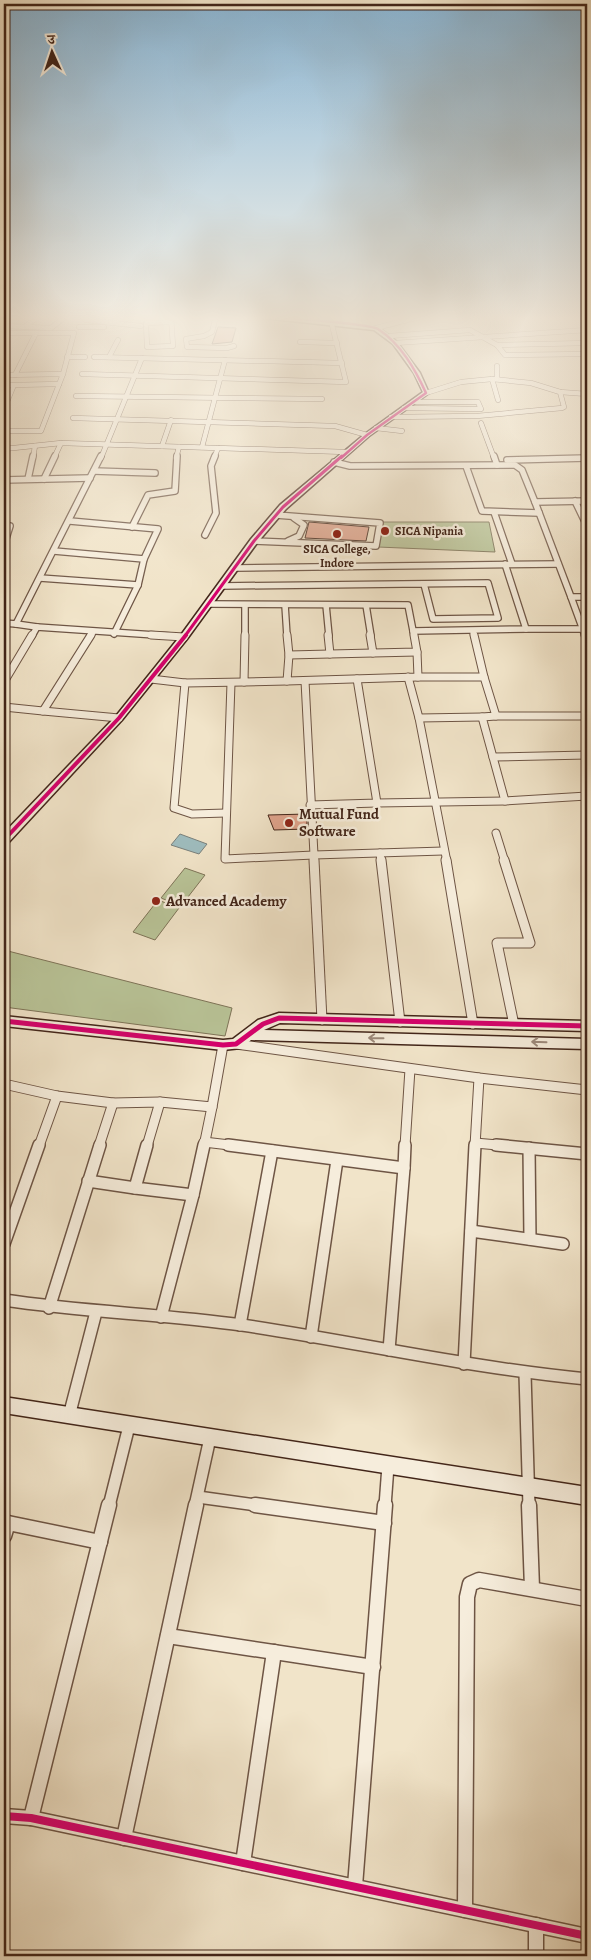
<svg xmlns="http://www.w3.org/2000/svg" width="591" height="1960" font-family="Alegreya,'Noto Serif Devanagari',serif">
<rect width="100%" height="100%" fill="#f1e4c9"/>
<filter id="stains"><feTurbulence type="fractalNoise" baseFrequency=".004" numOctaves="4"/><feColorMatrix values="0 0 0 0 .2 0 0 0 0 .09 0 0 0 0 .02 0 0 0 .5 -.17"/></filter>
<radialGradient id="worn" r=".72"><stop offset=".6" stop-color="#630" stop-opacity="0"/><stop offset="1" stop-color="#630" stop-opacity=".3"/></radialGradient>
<g fill="#b9c498" stroke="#7e7458">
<path d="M383 522H489L495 552 378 547Z"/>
<path d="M185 868 205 875 181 906 161 898Z"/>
<path d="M158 900 179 908 155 940 133 932Z"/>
<path d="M4 950 232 1008 225 1036 4 1007Z"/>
</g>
<path fill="#9ebcbe" stroke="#79807c" d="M180 834 207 844 199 854 171 845Z"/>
<g fill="#e0a48d" stroke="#422519">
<path d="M218 327 236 328 232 342 212 344Z"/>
<path d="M309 522 369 527 366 541 305 538Z"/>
<path d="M307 814V829L274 830 268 815Z"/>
</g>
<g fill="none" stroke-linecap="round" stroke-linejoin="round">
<g stroke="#6e5545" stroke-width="5.5">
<g id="street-far5">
<path d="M4 316H10L4 321"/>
<path d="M126 316 143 318"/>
<path d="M171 316 173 346 147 347 146 323 171 322"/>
<path d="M216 316 212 332 204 336 186 339 187 347 227 348 234 346"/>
<path d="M343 316 355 317"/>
<path d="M359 318 376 316"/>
<path d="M86 320 141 326"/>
<path d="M4 326 51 328 66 316"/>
<path d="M24 327 40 316"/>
<path d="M79 327H104"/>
<path d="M376 328 423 316"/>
<path d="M4 333H74L63 374"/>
<path d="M389 336 470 330 497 345 505 355 587 354"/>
<path d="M300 342 337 343"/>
<path d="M395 343 587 330"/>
<path d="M497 345 587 343"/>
<path d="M583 354 587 365"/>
<path d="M67 357H85"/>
<path d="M94 357 342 363"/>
<path d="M109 357 118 340"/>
<path d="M497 366V379"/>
<path d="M82 374 346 382 331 321"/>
<path d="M4 375 63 374 41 431H4"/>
<path d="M15 375 36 333"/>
<path d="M492 379 498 400"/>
<path d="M4 385H14L4 409"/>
<path d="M14 385 59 384"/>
<path d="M426 393 461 382 492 379 531 383 560 392 587 394"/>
<path d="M76 396 322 399"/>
<path d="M404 408 481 409 478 402H415"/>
<path d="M391 417 477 416 562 408 564 407 560 392"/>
<path d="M73 418 335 426 367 435"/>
<path d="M481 423 494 458"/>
<path d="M376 428 402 431"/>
<path d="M162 446 171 420"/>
<path d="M202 447 225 360"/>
<path d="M4 449 61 443 346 452"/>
<path d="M33 458 35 446"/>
<path d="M54 458 61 443"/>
<path d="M101 458 142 358"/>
<path d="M176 458 179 447"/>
<path d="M214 458 218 448"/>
</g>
</g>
<g stroke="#6e5545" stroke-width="8">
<g id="street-far4">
<path d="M494 456 497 465"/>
<path d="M507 460 587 458"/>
<path d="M334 462 350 466 515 465 522 470 535 502 587 501"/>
<path d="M466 466 482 511 539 513"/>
<path d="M94 471 155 473"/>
<path d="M28 479 33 456"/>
<path d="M44 479 55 456"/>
<path d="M4 480 90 478"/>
<path d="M575 501 587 526"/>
<path d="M535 502 571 597H587"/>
<path d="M494 512 512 564"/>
<path d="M70 521 158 529 144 559 138 585 114 634"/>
<path d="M4 526H10L4 545"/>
<path d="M132 527 148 495 175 491 177 456"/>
<path d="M205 535 216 513 211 466 215 456"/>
<path d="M254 541 376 546 380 523 276 515"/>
<path d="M288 541 299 536 304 525 294 518"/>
<path d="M54 551 144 559"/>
<path d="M236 568 558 564"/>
<path d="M40 578 138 585"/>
<path d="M222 586 488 583 498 618 433 619 424 584"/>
<path d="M571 597 582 627H587"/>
<path d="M210 604 408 605 414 636"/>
<path d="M285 605 287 636"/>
<path d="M326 605 329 636"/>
<path d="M366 605 371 636"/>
<path d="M4 623 16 624 101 456"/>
<path d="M16 624 37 627"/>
<path d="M582 627 585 636"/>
<path d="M526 629H582"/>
<path d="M413 631 526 629 505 564"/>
<path d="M473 631 474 636"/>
<path d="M32 636 37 627 170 636"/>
<path d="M90 636 93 632"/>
<path d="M245 636V605"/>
</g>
</g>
<g stroke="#6e5545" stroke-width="9">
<g id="street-far3">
<path d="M151 635 184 637"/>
<path d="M245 635 244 682 287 681"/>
<path d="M287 635 289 655 330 654"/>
<path d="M328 635 330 654 373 653"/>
<path d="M370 635 373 653 417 652 414 635"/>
<path d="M474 635 484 677"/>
<path d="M585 635 587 641"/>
<path d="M289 655 287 681 418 677 417 652"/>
<path d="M408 677 419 718 447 862"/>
<path d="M418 677H484L496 716 482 717 505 801 587 796"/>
<path d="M151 679 185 683"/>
<path d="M305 681 314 855 443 851"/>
<path d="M4 682 32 635"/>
<path d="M231 683 225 859 314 855V862"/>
<path d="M4 707 43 711 91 635"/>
<path d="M43 711 119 718"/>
<path d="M496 716H587"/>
<path d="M419 718 482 717"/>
<path d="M493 757 587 755"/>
<path d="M377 803 505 801"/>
<path d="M310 805 377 803 357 679"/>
<path d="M226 813 192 814 174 808 185 683 244 682"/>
<path d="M496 833 505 862"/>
<path d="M380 853 381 862"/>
</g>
</g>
<g stroke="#6e5545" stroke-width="11">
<g id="street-far2">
<path d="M314 860 322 1020"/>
<path d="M381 860 400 1022"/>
<path d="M446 860 473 1024"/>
<path d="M504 860 530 943H497L514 1025"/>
<path d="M236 1044 479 1078 587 1090"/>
<path d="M4 1084 57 1096 113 1103 160 1102 212 1107 223 1045"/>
<path d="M204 1142 238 1146"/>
<path d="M475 1143 509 1146"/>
<path d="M39 1146 57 1096"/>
<path d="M99 1146 113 1103"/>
<path d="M147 1146 160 1102"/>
<path d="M204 1146 212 1107"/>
<path d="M405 1146 410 1069"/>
<path d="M475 1146 479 1078"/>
</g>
</g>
<g stroke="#6e5545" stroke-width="14">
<g id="street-far1">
<path d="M147 1145 135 1188 193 1195 204 1145"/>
<path d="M228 1145 404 1168 405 1145"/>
<path d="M496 1145 587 1154"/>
<path d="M529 1148 530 1239"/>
<path d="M88 1181 135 1188"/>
<path d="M471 1231 563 1244"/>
<path d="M4 1244 39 1145"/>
<path d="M4 1300C83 1312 163 1314 242 1325 357 1342 471 1368 587 1379"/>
<path d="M49 1308 100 1145"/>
<path d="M161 1317 193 1195"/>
<path d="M240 1325 272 1151"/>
<path d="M311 1337 337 1160"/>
<path d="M389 1350 404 1168"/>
<path d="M464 1364 475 1145"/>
<path d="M525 1374 529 1506"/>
<path d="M69 1416 96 1312"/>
<path d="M198 1497 263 1506"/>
<path d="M109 1506 129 1426"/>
<path d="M195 1506 210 1438"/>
<path d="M385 1506 388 1466"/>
</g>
</g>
<g stroke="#6e5545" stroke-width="17">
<g id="street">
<path d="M255 1505 384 1523"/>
<path d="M529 1505 532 1588"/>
<path d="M4 1522 8 1523 4 1536"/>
<path d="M8 1523 100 1542"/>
<path d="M168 1636 373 1667"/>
<path d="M4 1816 31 1818 587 1936"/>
<path d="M31 1818 109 1505"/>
<path d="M124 1838 196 1505"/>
<path d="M243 1863 274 1652"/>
<path d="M355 1886 385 1505"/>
<path d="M465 1910 467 1597 470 1584 479 1580 587 1599"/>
<path d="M536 1925V1956"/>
</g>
</g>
<g stroke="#422519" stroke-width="3">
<g id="secondary">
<path d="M261 316 378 327 397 342 420 373 429 393 369 436 286 509 257 543 187 639 122 720 8 843 4 844V833L116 716 181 635 251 539 280 505 365 434 423 392 414 373 393 344 374 330 263 318Z"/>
<path d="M279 1013 587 1021V1031L280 1023 264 1030 587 1039V1049L251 1040 241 1048 223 1050 4 1026V1016L223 1040 233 1039 258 1020Z"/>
<path d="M4 1397 587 1487V1505L4 1413Z"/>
</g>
</g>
<use href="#street-far5" stroke="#f6eddc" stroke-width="4.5"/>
<use href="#street-far4" stroke="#f6eddc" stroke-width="5.5"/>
<use href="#street-far3" stroke="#f6eddc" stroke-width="7"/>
<use href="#street-far2" stroke="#f6eddc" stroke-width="9"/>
<use href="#street-far1" stroke="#f6eddc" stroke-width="11"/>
<use href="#street" stroke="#f6eddc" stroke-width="14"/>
<use href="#secondary" fill="#f6eddc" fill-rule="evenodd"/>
<g stroke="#f6eddc" stroke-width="4.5">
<path id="cycleway-far4" d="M263 316C281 318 368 323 378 329 401 344 415 369 426 393L367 435 341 458"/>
</g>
<g stroke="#f6eddc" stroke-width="5">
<path id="cycleway-far3" d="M185 636 254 541 283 507 342 456"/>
</g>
<g stroke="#f6eddc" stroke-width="6">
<path id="cycleway-far2" d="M4 840 119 718 186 635"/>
</g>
<g stroke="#f6eddc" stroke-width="8">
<path id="cycleway-far1" d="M4 1021 223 1045 236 1044 263 1024 279 1018 587 1026"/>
</g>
<g stroke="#f6eddc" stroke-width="11">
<path id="cycleway" d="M4 1816 31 1818 587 1936"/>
</g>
<use href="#cycleway-far4" stroke="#d6006c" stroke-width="2.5"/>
<use href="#cycleway-far3" stroke="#d6006c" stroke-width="3"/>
<use href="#cycleway-far2" stroke="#d6006c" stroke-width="4"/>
<use href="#cycleway-far1" stroke="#d6006c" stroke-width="5"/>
<use href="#cycleway" stroke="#d6006c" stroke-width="8"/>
</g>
<defs><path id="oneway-shaft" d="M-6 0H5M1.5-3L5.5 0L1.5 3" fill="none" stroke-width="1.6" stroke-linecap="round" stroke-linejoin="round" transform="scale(1.25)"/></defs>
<g stroke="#9c897a">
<use href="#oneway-shaft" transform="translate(376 1038) rotate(-179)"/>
<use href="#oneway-shaft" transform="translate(539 1042) rotate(-178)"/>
</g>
<linearGradient id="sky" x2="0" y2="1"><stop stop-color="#8ab7d7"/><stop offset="0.54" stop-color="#f9f3e7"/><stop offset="1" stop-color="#f9f3e7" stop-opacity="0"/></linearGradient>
<rect width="591" height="590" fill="url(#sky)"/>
<g fill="#8f2418" stroke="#f6eddc" stroke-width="2">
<circle cx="385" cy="531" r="5"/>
<circle cx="337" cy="534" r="5"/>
<circle cx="289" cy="823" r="5"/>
<circle cx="156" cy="901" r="5"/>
</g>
<g text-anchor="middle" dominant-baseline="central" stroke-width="5" stroke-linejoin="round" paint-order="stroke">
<g font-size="12" font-weight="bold" fill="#422519" stroke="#f6eddc" text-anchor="start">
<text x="395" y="531">SICA Nipania</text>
<text x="337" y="549" text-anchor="middle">SICA College,<tspan x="337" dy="14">Indore</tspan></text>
</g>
<g font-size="15" font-weight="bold" fill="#422519" stroke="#f6eddc" text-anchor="start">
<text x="299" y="814">Mutual Fund<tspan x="299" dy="17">Software</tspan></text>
<text x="166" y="901">Advanced Academy</text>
</g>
</g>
<rect width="591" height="1960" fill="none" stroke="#f1e4c9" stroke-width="20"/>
<rect x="5" y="5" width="581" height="1950" fill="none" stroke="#422519" stroke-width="2.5"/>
<rect x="10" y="10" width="571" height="1940" fill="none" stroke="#422519"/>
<g transform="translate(52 52) rotate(357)" stroke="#f6eddc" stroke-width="4" paint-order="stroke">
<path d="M0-4L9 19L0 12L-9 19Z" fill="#422519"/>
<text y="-8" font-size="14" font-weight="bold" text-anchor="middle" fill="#422519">उ</text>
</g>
<rect width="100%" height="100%" filter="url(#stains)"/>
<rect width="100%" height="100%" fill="url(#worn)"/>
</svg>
